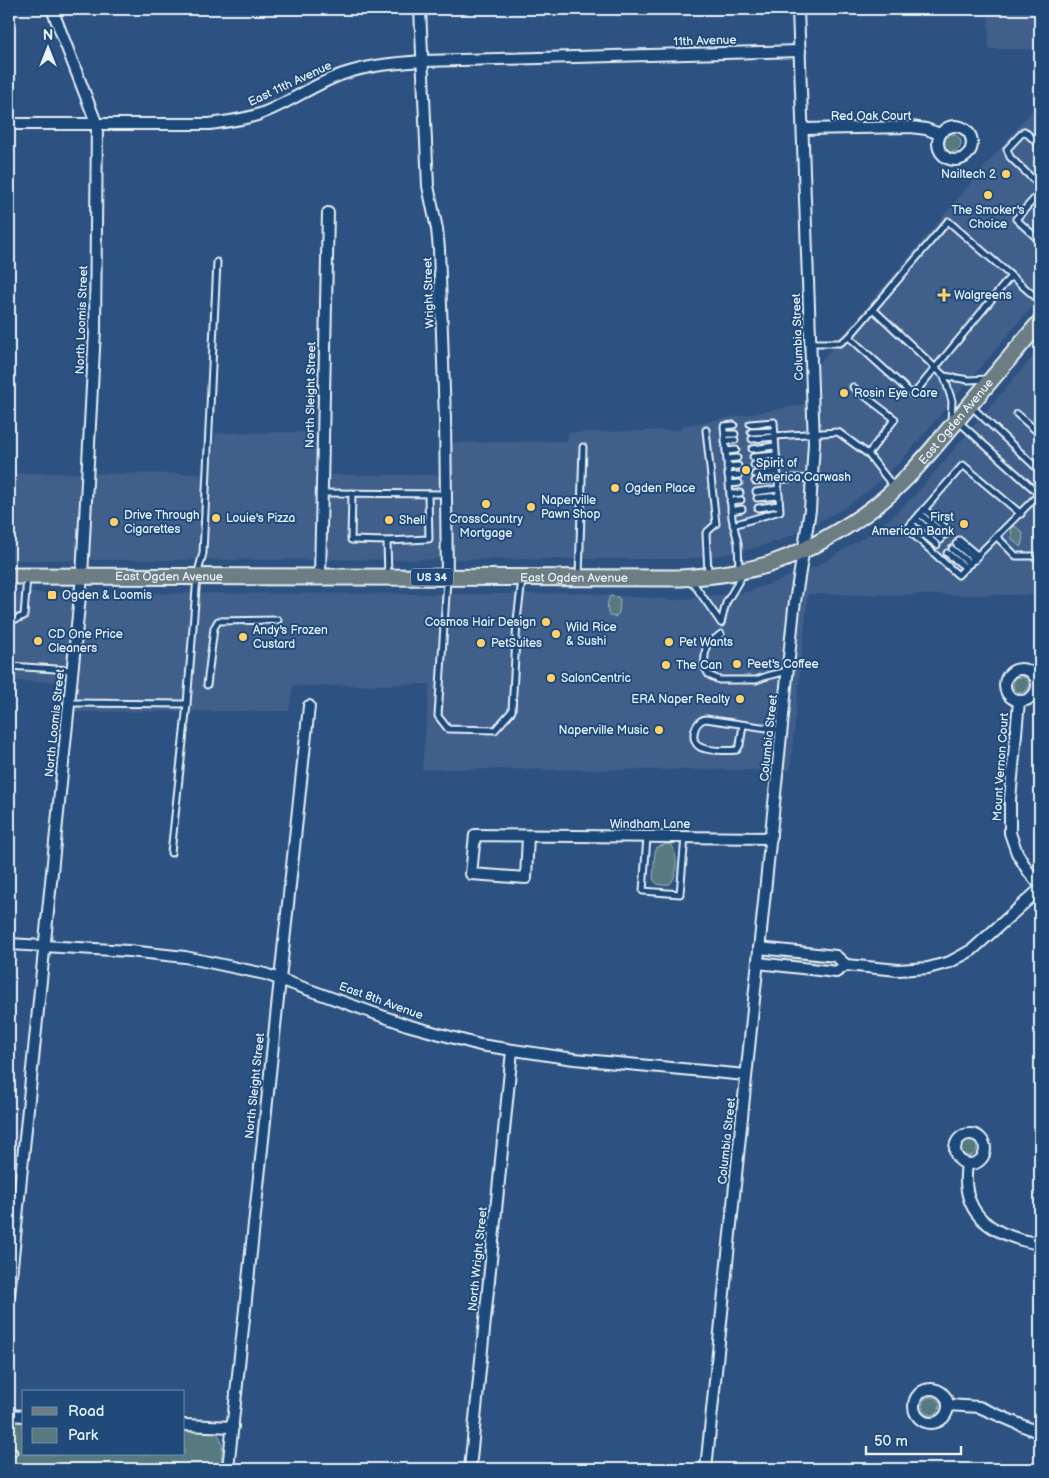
<svg xmlns="http://www.w3.org/2000/svg" width="1049" height="1478" font-family="'Balsamiq Sans',sans-serif">
<rect width="100%" height="100%" fill="#2d5281"/>
<filter id="ink" filterUnits="userSpaceOnUse"><feTurbulence type="fractalNoise" baseFrequency=".02" numOctaves="2"/><feDisplacementMap in="SourceGraphic" scale="10" xChannelSelector="R" yChannelSelector="G"/><feConvolveMatrix kernelMatrix="1 2 1 2 8 2 1 2 1" color-interpolation-filters="sRGB"/></filter>
<g filter="url(#ink)">
<g fill="#415f8b">
<path d="M988 9H1040V49H989Z"/>
<path d="M1040 101V297L902 460 873 487 844 508 797 533 778 541 743 551 714 556 685 559 9 560V473L211 474 215 433 320 432 314 475H449V443L568 441V433L682 430V426L813 403 812 367 817 366Z"/>
<path d="M1040 348V595L808 594 790 770 422 769 430 684 293 686 289 711 64 712 67 682 9 681V593L539 594 565 592 675 600 747 592 818 566 866 536 894 515 916 494Z"/>
</g>
<g fill="#567a7f" stroke="#9fb6bc">
<circle cx="952" cy="143" r="9"/>
<path d="M1015 526 1023 533 1022 546H1019L1012 539 1011 529Z"/>
<path d="M610 596 618 597 620 600 619 613 615 617 610 616C606 612 607 602 610 596Z"/>
<circle cx="1021" cy="685" r="8"/>
<path d="M667 844 672 845C677 856 679 874 670 884 663 886 655 886 653 878L655 851 657 847Z"/>
<path d="M786 956 839 962 838 966 785 962 784 957Z"/>
<circle cx="969" cy="1148" r="8"/>
<circle cx="931" cy="1406" r="9"/>
<path d="M14 1420 24 1421V1454H184V1430L217 1433C226 1443 221 1457 220 1469H9V1421Z"/>
</g>
<g fill="none" stroke-linecap="round" stroke-linejoin="round">
<g stroke="#e8f1f8" stroke-width="9">
<g id="lane">
<path d="M1039 9 1040 28"/>
<path d="M1040 145 1024 131 1007 149 1010 157 1040 186"/>
<path d="M1040 202 1035 198 1016 219 1040 241"/>
<path d="M1011 276 913 395 849 337 948 221 1040 301"/>
<path d="M873 309 944 376 952 401 951 422"/>
<path d="M810 343H840L849 337"/>
<path d="M944 376 969 380 988 379"/>
<path d="M853 387 895 419 868 454"/>
<path d="M971 406 1040 471"/>
<path d="M1017 414 1040 434"/>
<path d="M959 422 1039 494"/>
<path d="M734 425 724 426 732 518 738 543 739 569"/>
<path d="M706 430 716 524 706 533 708 573"/>
<path d="M751 432 774 431"/>
<path d="M725 434H735"/>
<path d="M775 436 838 432 868 454 893 486"/>
<path d="M752 439 775 437"/>
<path d="M725 441 735 440"/>
<path d="M752 449 775 446"/>
<path d="M726 451 736 450"/>
<path d="M753 457 776 455"/>
<path d="M727 459 737 458"/>
<path d="M754 465 776 462"/>
<path d="M727 467 738 466"/>
<path d="M755 474 777 472"/>
<path d="M728 476 739 475"/>
<path d="M778 480 795 478 812 479"/>
<path d="M755 481 778 479"/>
<path d="M729 484 739 483"/>
<path d="M756 492 778 489"/>
<path d="M322 493 447 494"/>
<path d="M352 493 351 540 387 541 388 577"/>
<path d="M730 494 740 493"/>
<path d="M757 498 779 496"/>
<path d="M730 501 741 500"/>
<path d="M758 508 779 505"/>
<path d="M924 509 949 531"/>
<path d="M731 511 742 509"/>
<path d="M920 514 945 535"/>
<path d="M1021 514 963 465 907 529 958 575 1040 493"/>
<path d="M916 519 941 540"/>
<path d="M911 524 937 545"/>
<path d="M733 525 780 511 774 422 750 424"/>
<path d="M997 537 1016 556H1040"/>
<path d="M959 540 978 556"/>
<path d="M387 541 429 539 428 494"/>
<path d="M956 544 975 560"/>
<path d="M952 549 970 564"/>
<path d="M947 553 966 568"/>
<path d="M27 577 24 616 11 621 9 666 72 670"/>
<path d="M579 577 583 447"/>
<path d="M447 580 438 716 448 729 495 730 512 711 517 620 522 580"/>
<path d="M691 580 721 623"/>
<path d="M721 623 726 603 743 574"/>
<path d="M721 634 706 646 704 666 709 675 719 680H756L767 676 788 671"/>
<path d="M207 685 214 628 218 621 278 620"/>
<path d="M70 703 187 704"/>
<path d="M743 725 740 745 737 750C729 751 707 751 700 747 689 741 694 720 706 719L781 730"/>
<path d="M647 837 643 891 680 894 685 837"/>
<path d="M171 853 187 704 197 576 203 553 217 262"/>
<path d="M9 1452H14"/>
</g>
</g>
<g stroke="#e8f1f8" stroke-width="14">
<g id="street">
<path d="M420 9 428 186 437 229 439 249 445 419 447 577"/>
<path d="M9 124H209C225 122 241 120 257 115 287 105 313 84 343 74 369 65 396 63 423 61L800 51"/>
<circle cx="955" cy="143" r="17"/>
<path d="M803 129 911 127 926 129 940 134"/>
<path d="M320 576 328 213"/>
<circle cx="1021" cy="685" r="16"/>
<path d="M1019 701 1010 799V833L1017 853 1028 871 1040 885"/>
<path d="M528 836 526 878 471 874 475 835 771 838"/>
<path d="M9 944 129 951 185 957 265 974 407 1025 480 1045 574 1059 746 1075"/>
<path d="M759 948 836 956 846 965 898 970 928 968 950 962 972 950 1040 889"/>
<path d="M758 963 836 972 846 965"/>
<circle cx="970" cy="1149" r="15"/>
<path d="M967 1164C959 1217 995 1236 1040 1244"/>
<path d="M9 1296 82 576 95 330 97 125 52 9"/>
<circle cx="931" cy="1406" r="17"/>
<path d="M948 1405 979 1407 1040 1433"/>
<path d="M9 1415 24 1416"/>
<path d="M184 1425 233 1427"/>
<path d="M228 1469 309 706"/>
<path d="M470 1469 512 1051"/>
<path d="M706 1469 794 608 810 510 814 443 798 9"/>
</g>
</g>
<g stroke="#e8f1f8" stroke-width="19">
<g id="primary">
<path id="s1" d="M9 576 681 578C711 576 741 573 770 564 810 551 867 517 896 488 917 469 934 447 952 426 982 391 1011 356 1040 322"/>
</g>
</g>
<use href="#lane" stroke="#1f4a7a" stroke-width="5"/>
<use href="#street" stroke="#1f4a7a" stroke-width="10"/>
<use href="#primary" stroke="#6d7d84" stroke-width="15"/>
</g>
</g>
<g fill="#ffd166" stroke="#1f4a7a" stroke-width="2">
<circle cx="1006" cy="174" r="5"/>
<circle cx="988" cy="195" r="5"/>
<path d="M941.5 287.5h5v5h5v5h-5v5h-5v-5h-5v-5h5z"/>
<circle cx="844" cy="393" r="5"/>
<circle cx="746" cy="470" r="5"/>
<circle cx="615" cy="488" r="5"/>
<circle cx="486" cy="504" r="5"/>
<circle cx="531" cy="507" r="5"/>
<circle cx="216" cy="518" r="5"/>
<circle cx="389" cy="520" r="5"/>
<circle cx="114" cy="522" r="5"/>
<circle cx="964" cy="524" r="5"/>
<rect x="47" y="590" width="10" height="10" rx="2.5"/>
<circle cx="546" cy="622" r="5"/>
<circle cx="556" cy="634" r="5"/>
<circle cx="243" cy="637" r="5"/>
<circle cx="38" cy="641" r="5"/>
<circle cx="669" cy="642" r="5"/>
<circle cx="481" cy="643" r="5"/>
<circle cx="737" cy="664" r="5"/>
<circle cx="666" cy="665" r="5"/>
<circle cx="551" cy="678" r="5"/>
<circle cx="740" cy="699" r="5"/>
<circle cx="659" cy="730" r="5"/>
</g>
<g text-anchor="middle" dominant-baseline="central" stroke-width="4" stroke-linejoin="round" paint-order="stroke">
<rect fill="#1f4a7a" stroke="#acbfd2" stroke-width="1" x="411" y="568.5" width="42" height="17" rx="4"/>
<g font-size="11" font-weight="bold" fill="#e8f1f8">
<text x="432" y="577">US 34</text>
</g>
<g font-size="12" fill="#e8f1f8" stroke="#1f4a7a">
<text transform="translate(705 41) rotate(-2)">11th Avenue</text>
<text transform="translate(290 84) rotate(-25)">East 11th Avenue</text>
<text x="871" y="116">Red Oak Court</text>
<text transform="translate(429 293) rotate(-92)">Wright Street</text>
<text transform="translate(82 320) rotate(-88)">North Loomis Street</text>
<text transform="translate(798 337) rotate(-92)">Columbia Street</text>
<text transform="translate(311 395) rotate(-89)">North Sleight Street</text>
<text stroke="none"><textPath href="#s1" startOffset="1000">East Ogden Avenue</textPath></text>
<text stroke="none"><textPath href="#s1" startOffset="160">East Ogden Avenue</textPath></text>
<text stroke="none"><textPath href="#s1" startOffset="565">East Ogden Avenue</textPath></text>
<text transform="translate(55 723) rotate(-84)">North Loomis Street</text>
<text transform="translate(769 738) rotate(-84)">Columbia Street</text>
<text transform="translate(1001 767) rotate(-86)">Mount Vernon Court</text>
<text x="650" y="824">Windham Lane</text>
<text transform="translate(381 1001) rotate(20)">East 8th Avenue</text>
<text transform="translate(255 1086) rotate(-84)">North Sleight Street</text>
<text transform="translate(727 1141) rotate(-84)">Columbia Street</text>
<text transform="translate(478 1259) rotate(-84)">North Wright Street</text>
</g>
<g font-size="12" fill="#e8f1f8" stroke="#1f4a7a" text-anchor="start">
<text x="996" y="174" text-anchor="end">Nailtech 2</text>
<text x="988" y="210" text-anchor="middle">The Smoker's<tspan x="988" dy="14">Choice</tspan></text>
<text x="954" y="295">Walgreens</text>
<text x="854" y="393">Rosin Eye Care</text>
<text x="756" y="463">Spirit of<tspan x="756" dy="14">America Carwash</tspan></text>
<text x="625" y="488">Ogden Place</text>
<text x="541" y="500">Naperville<tspan x="541" dy="14">Pawn Shop</tspan></text>
<text x="124" y="515">Drive Through<tspan x="124" dy="14">Cigarettes</tspan></text>
<text x="954" y="517" text-anchor="end">First<tspan x="954" dy="14">American Bank</tspan></text>
<text x="226" y="518">Louie's Pizza</text>
<text x="486" y="519" text-anchor="middle">CrossCountry<tspan x="486" dy="14">Mortgage</tspan></text>
<text x="399" y="520">Shell</text>
<text x="62" y="595">Ogden &amp; Loomis</text>
<text x="536" y="622" text-anchor="end">Cosmos Hair Design</text>
<text x="566" y="627">Wild Rice<tspan x="566" dy="14">&amp; Sushi</tspan></text>
<text x="253" y="630">Andy's Frozen<tspan x="253" dy="14">Custard</tspan></text>
<text x="48" y="634">CD One Price<tspan x="48" dy="14">Cleaners</tspan></text>
<text x="679" y="642">Pet Wants</text>
<text x="491" y="643">PetSuites</text>
<text x="747" y="664">Peet's Coffee</text>
<text x="676" y="665">The Can</text>
<text x="561" y="678">SalonCentric</text>
<text x="730" y="699" text-anchor="end">ERA Naper Realty</text>
<text x="649" y="730" text-anchor="end">Naperville Music</text>
</g>
</g>
<rect width="1049" height="1478" fill="none" stroke="#1f4a7a" stroke-width="30"/>
<rect x="15" y="15" width="1019" height="1448" fill="none" stroke="#e8f1f8" stroke-width="2" filter="url(#ink)"/>
<rect x="22" y="1390" width="162" height="65" fill="#1f4a7a" stroke="#6f8dac"/>
<rect x="32" y="1407" width="25" height="8" fill="#6d7d84" stroke="#6f8dac"/>
<text x="68" y="1416" font-size="15" fill="#e8f1f8">Road</text>
<rect x="32" y="1428" width="25" height="15" fill="#567a7f" stroke="#6f8dac"/>
<text x="68" y="1440" font-size="15" fill="#e8f1f8">Park</text>
<g transform="translate(48 48)" stroke="#1f4a7a" stroke-width="4" paint-order="stroke">
<path d="M0-4L9 19L0 12L-9 19Z" fill="#e8f1f8"/>
<text y="-8" font-size="14" font-weight="bold" text-anchor="middle" fill="#e8f1f8">N</text>
</g>
<path d="M866 1446v8h95v-8" fill="none" stroke="#e8f1f8" stroke-width="2.5"/>
<text x="874" y="1446" font-size="15" fill="#e8f1f8" stroke="#1f4a7a" stroke-width="4" paint-order="stroke">50 m</text>
</svg>
